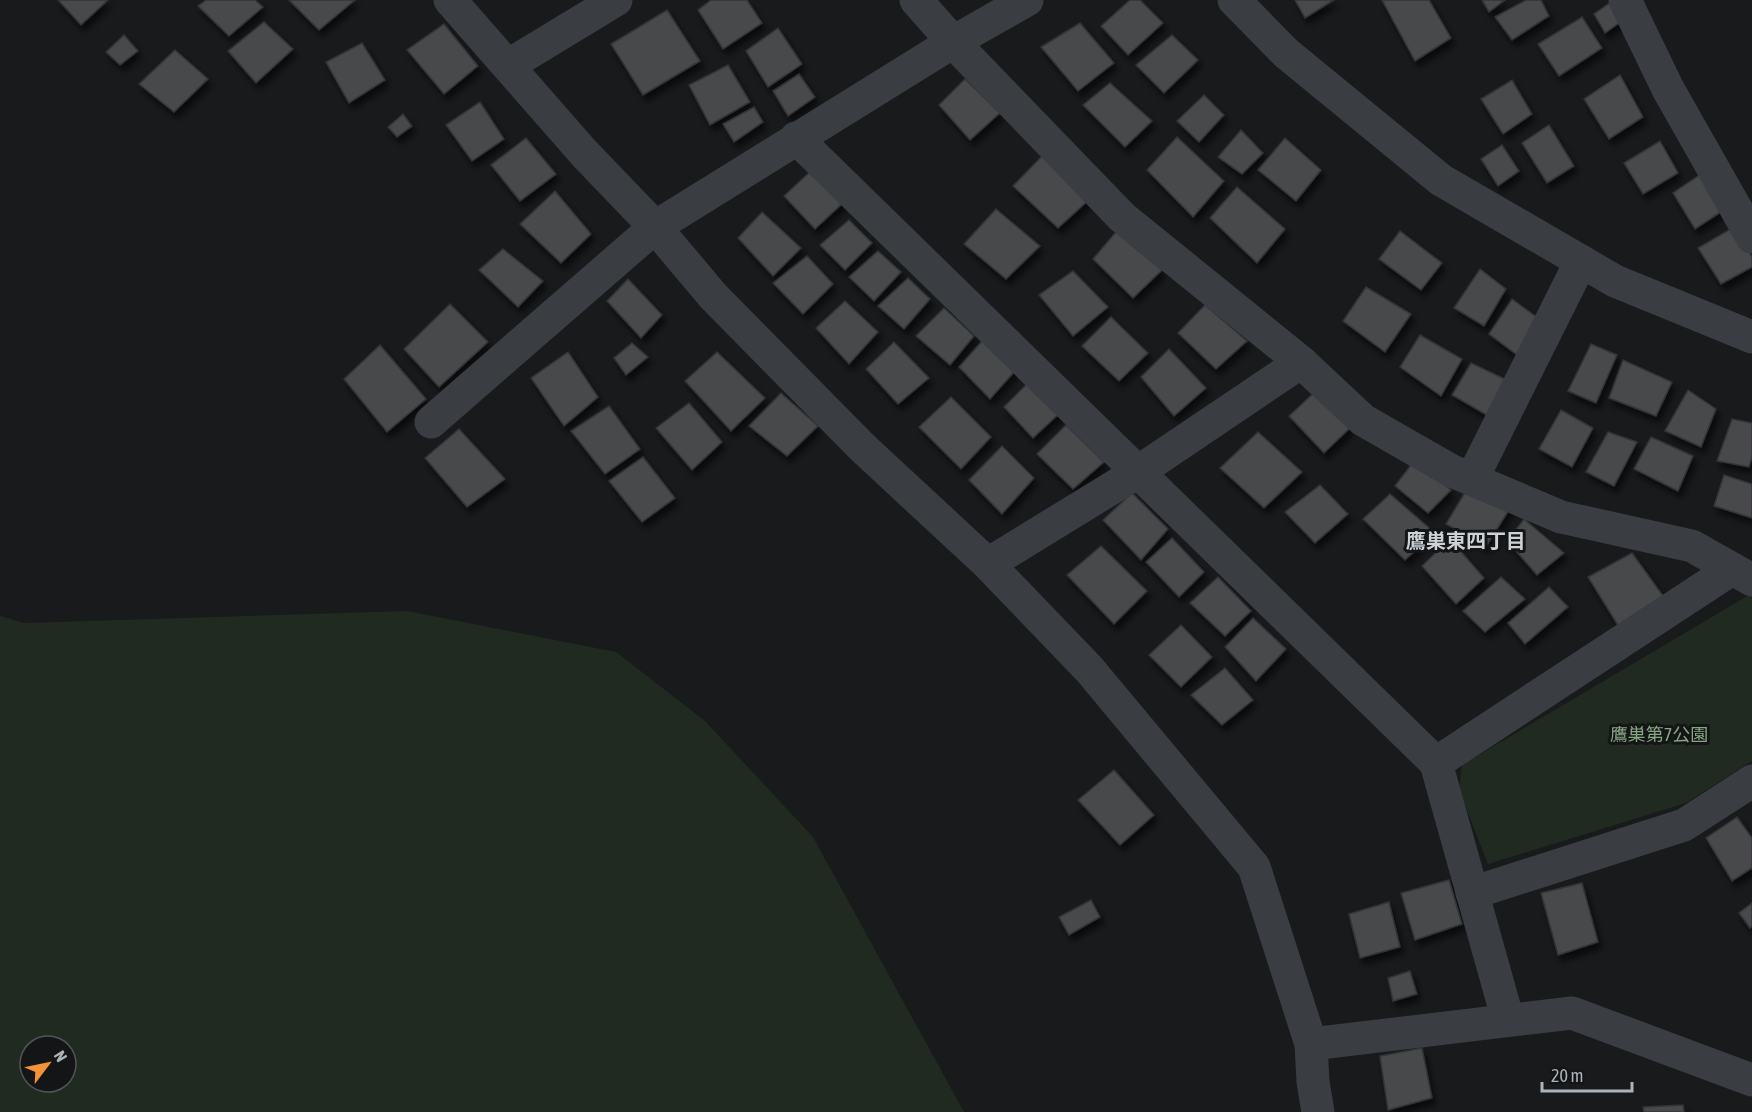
<svg xmlns="http://www.w3.org/2000/svg" width="1752" height="1112" font-family="'Asap Condensed','Noto Sans JP',sans-serif">
<defs>
<filter id="shadow"><feDropShadow dx="3.5" dy="6" stdDeviation="3" flood-color="#0009"/></filter>
</defs>
<rect width="100%" height="100%" fill="#191a1c"/>
<g fill="#212a21" fill-rule="evenodd">
<path d="M1749 595 1752 598V761L1686 803 1488 864 1459 790 1462 765Z"/>
<path d="M407 611 616 652 705 721 813 837 964 1112H0V616L25 623ZM30 1046H66V1082H30Z"/>
</g>
<g fill="#46484c" stroke="#333438" stroke-width="1.5" filter="url(#shadow)">
<path d="M58 0H108L81 25Z"/>
<path d="M206 0H255L263 7 229 36 198 6Z"/>
<path d="M289 0H355L319 30Z"/>
<path d="M711 0H747L762 23 723 49 698 10Z"/>
<path d="M1130 0H1140L1163 23 1128 55 1101 26Z"/>
<path d="M1295 0H1334L1305 18Z"/>
<path d="M1382 0H1429L1451 38 1415 61Z"/>
<path d="M1482 0H1505L1489 12Z"/>
<path d="M1526 0H1541L1549 16 1512 40 1495 17Z"/>
<path d="M1611 2 1622 21 1605 33 1594 14Z"/>
<path d="M667 10 700 61 643 95 611 44Z"/>
<path d="M1582 17 1602 48 1559 76 1538 44Z"/>
<path d="M264 22 293 49 256 83 228 51Z"/>
<path d="M1080 23 1114 63 1078 91 1041 47Z"/>
<path d="M444 24 478 66 444 94 407 50Z"/>
<path d="M778 28 802 64 768 87 746 51Z"/>
<path d="M124 35 138 51 120 65 106 52Z"/>
<path d="M1172 35 1198 60 1164 93 1136 65Z"/>
<path d="M362 43 385 80 349 103 326 62Z"/>
<path d="M175 50 208 79 174 112 139 84Z"/>
<path d="M728 65 750 102 710 125 689 85Z"/>
<path d="M799 74 815 97 788 116 773 91Z"/>
<path d="M1620 75 1643 117 1609 139 1584 99Z"/>
<path d="M965 79 1000 113 970 140 939 105Z"/>
<path d="M1512 80 1532 114 1503 134 1481 99Z"/>
<path d="M1110 83 1152 121 1125 147 1083 105Z"/>
<path d="M1204 95 1224 115 1199 142 1177 121Z"/>
<path d="M480 102 504 139 472 161 446 125Z"/>
<path d="M754 107 763 122 734 142 723 124Z"/>
<path d="M403 114 412 126 397 137 388 127Z"/>
<path d="M1549 125 1574 166 1547 183 1522 143Z"/>
<path d="M1241 130 1263 153 1242 174 1218 157Z"/>
<path d="M1177 137 1224 181 1193 217 1147 170Z"/>
<path d="M526 138 556 174 520 201 491 165Z"/>
<path d="M1285 138 1321 170 1296 201 1258 170Z"/>
<path d="M1660 141 1678 173 1643 194 1624 163Z"/>
<path d="M1502 145 1519 171 1498 186 1481 159Z"/>
<path d="M1044 154 1092 197 1058 228 1013 186Z"/>
<path d="M813 169 844 202 815 229 784 196Z"/>
<path d="M1701 174 1724 210 1695 229 1673 193Z"/>
<path d="M1237 187 1285 229 1257 263 1210 218Z"/>
<path d="M555 191 591 234 561 263 520 224Z"/>
<path d="M996 209 1040 246 1006 279 964 244Z"/>
<path d="M762 212 801 248 773 276 738 238Z"/>
<path d="M849 220 872 243 845 270 820 245Z"/>
<path d="M1734 227 1752 257V267L1721 284 1698 248Z"/>
<path d="M1400 231 1442 263 1421 290 1379 259Z"/>
<path d="M1116 232 1162 270 1133 298 1093 259Z"/>
<path d="M503 249 543 281 518 307 479 270Z"/>
<path d="M878 251 901 272 874 301 849 277Z"/>
<path d="M807 256 833 284 803 314 773 283Z"/>
<path d="M1480 269 1506 289 1484 326 1454 308Z"/>
<path d="M1073 271 1108 307 1073 336 1039 295Z"/>
<path d="M908 278 930 299 904 329 878 306Z"/>
<path d="M628 279 662 315 641 338 607 301Z"/>
<path d="M1366 287 1411 314 1385 352 1343 321Z"/>
<path d="M1512 299 1542 321 1521 358 1489 334Z"/>
<path d="M845 301 878 332 849 364 816 328Z"/>
<path d="M450 304 488 342 439 387 404 349Z"/>
<path d="M1205 305 1247 341 1216 369 1178 333Z"/>
<path d="M944 308 974 336 950 365 916 336Z"/>
<path d="M1111 317 1148 353 1119 381 1082 346Z"/>
<path d="M1420 335 1462 359 1441 396 1400 367Z"/>
<path d="M983 340 1015 371 990 399 959 367Z"/>
<path d="M894 342 929 378 898 404 866 369Z"/>
<path d="M632 343 648 357 626 375 614 358Z"/>
<path d="M1591 344 1617 355 1596 403 1568 391Z"/>
<path d="M380 345 426 399 387 432 344 379Z"/>
<path d="M1169 349 1206 388 1174 416 1141 377Z"/>
<path d="M568 352 598 397 564 426 531 378Z"/>
<path d="M717 352 765 398 731 431 685 381Z"/>
<path d="M1623 360 1672 382 1656 416 1609 398Z"/>
<path d="M1471 363 1509 381 1490 417 1452 395Z"/>
<path d="M1029 382 1062 411 1033 438 1004 407Z"/>
<path d="M1688 390 1716 409 1701 447 1665 431Z"/>
<path d="M1316 391 1351 427 1324 453 1289 416Z"/>
<path d="M781 393 818 426 787 456 749 426Z"/>
<path d="M951 397 991 437 961 469 919 427Z"/>
<path d="M689 403 722 442 692 470 656 428Z"/>
<path d="M609 406 640 449 605 474 571 431Z"/>
<path d="M1561 410 1593 428 1572 467 1539 449Z"/>
<path d="M1732 419 1752 423V457L1749 467 1717 461Z"/>
<path d="M1066 425 1104 462 1073 489 1037 454Z"/>
<path d="M459 429 505 479 467 507 425 458Z"/>
<path d="M1258 432 1302 472 1264 508 1220 468Z"/>
<path d="M1608 432 1637 442 1614 486 1586 472Z"/>
<path d="M1651 437 1693 456 1678 491 1634 469Z"/>
<path d="M1002 446 1034 478 1002 514 969 480Z"/>
<path d="M643 457 675 498 642 522 609 481Z"/>
<path d="M1414 461 1451 490 1428 513 1395 486Z"/>
<path d="M1724 475 1752 484V518L1714 506Z"/>
<path d="M1320 485 1348 514 1315 543 1285 512Z"/>
<path d="M1467 489 1512 505 1486 547 1446 524Z"/>
<path d="M1132 493 1168 529 1141 560 1103 520Z"/>
<path d="M1390 494 1435 533 1405 560 1363 519Z"/>
<path d="M1524 519 1564 553 1537 575 1507 541Z"/>
<path d="M1172 538 1204 572 1179 597 1146 562Z"/>
<path d="M1450 539 1484 578 1456 604 1422 566Z"/>
<path d="M1101 546 1147 591 1114 624 1067 575Z"/>
<path d="M1632 553 1666 600 1619 627 1588 577Z"/>
<path d="M1218 577 1251 611 1225 636 1190 603Z"/>
<path d="M1501 577 1525 599 1485 632 1463 611Z"/>
<path d="M1549 587 1568 607 1525 644 1508 623Z"/>
<path d="M1253 618 1286 649 1256 681 1225 647Z"/>
<path d="M1181 625 1212 657 1181 687 1149 655Z"/>
<path d="M1225 668 1253 700 1222 725 1191 695Z"/>
<path d="M1114 770 1154 815 1120 845 1078 800Z"/>
<path d="M1737 817 1752 838V868L1732 881 1706 838Z"/>
<path d="M1449 880 1462 924 1415 940 1401 893Z"/>
<path d="M1582 883 1598 942 1558 955 1541 893Z"/>
<path d="M1091 900 1100 917 1069 935 1059 917Z"/>
<path d="M1389 902 1400 947 1360 958 1349 914Z"/>
<path d="M1752 903V926L1750 928 1739 913Z"/>
<path d="M1410 971 1417 994 1393 1001 1388 978Z"/>
<path d="M1422 1048 1432 1098 1388 1110 1380 1056Z"/>
<path d="M1683 1105 1684 1112H1644L1643 1107Z"/>
</g>
<g fill="none" stroke-linecap="round" stroke-linejoin="round">
<g stroke="#3a3d41" stroke-width="33">
<path d="M450 0 584 153 655 227 713 296 863 448 988 564 1089 669 1254 867 1311 1044 1313 1082 1318 1112"/>
<path d="M916 0 953 42 1122 217 1301 362 1363 420 1452 471 1561 517 1692 546 1752 580"/>
<path d="M1234 0 1286 53 1441 180 1615 281 1752 337"/>
<path d="M1625 0 1668 89 1752 237"/>
<path d="M509 65 616 0"/>
<path d="M796 138 1436 763 1508 1020"/>
<path d="M431 422 655 227 953 42 1027 0"/>
<path d="M1472 479 1581 261"/>
<path d="M988 564 1138 472 1301 362"/>
<path d="M1436 763 1732 569"/>
<path d="M1472 893 1684 825 1752 781"/>
<path d="M1311 1044 1572 1013 1752 1080"/>
</g>
</g>
<g text-anchor="middle" dominant-baseline="central" stroke-width="6" stroke-linejoin="round" paint-order="stroke">
<g font-size="18" fill="#87a783" stroke="#141517">
<text x="1659" y="734">鷹巣第7公園</text>
</g>
<g font-size="20" font-weight="bold" fill="#cdd2d7" stroke="#141517">
<text x="1466" y="540">鷹巣東四丁目</text>
</g>
</g>
<g transform="translate(48 1064) rotate(58)"><circle r="28" fill="#141517" stroke="#515559" stroke-width="1.5"/>
<path d="M0-4.5L10 22L0 15L-10 22Z" fill="#f59238"/>
<text y="-9" font-size="16" font-weight="bold" text-anchor="middle" fill="#acb4bb">N</text>
</g>
<path d="M1542 1082v9h90v-9" fill="none" stroke="#acb4bb" stroke-width="3"/>
<text x="1551" y="1082" font-size="18" fill="#acb4bb" stroke="#141517" stroke-width="4.5" paint-order="stroke">20 m</text>
</svg>
